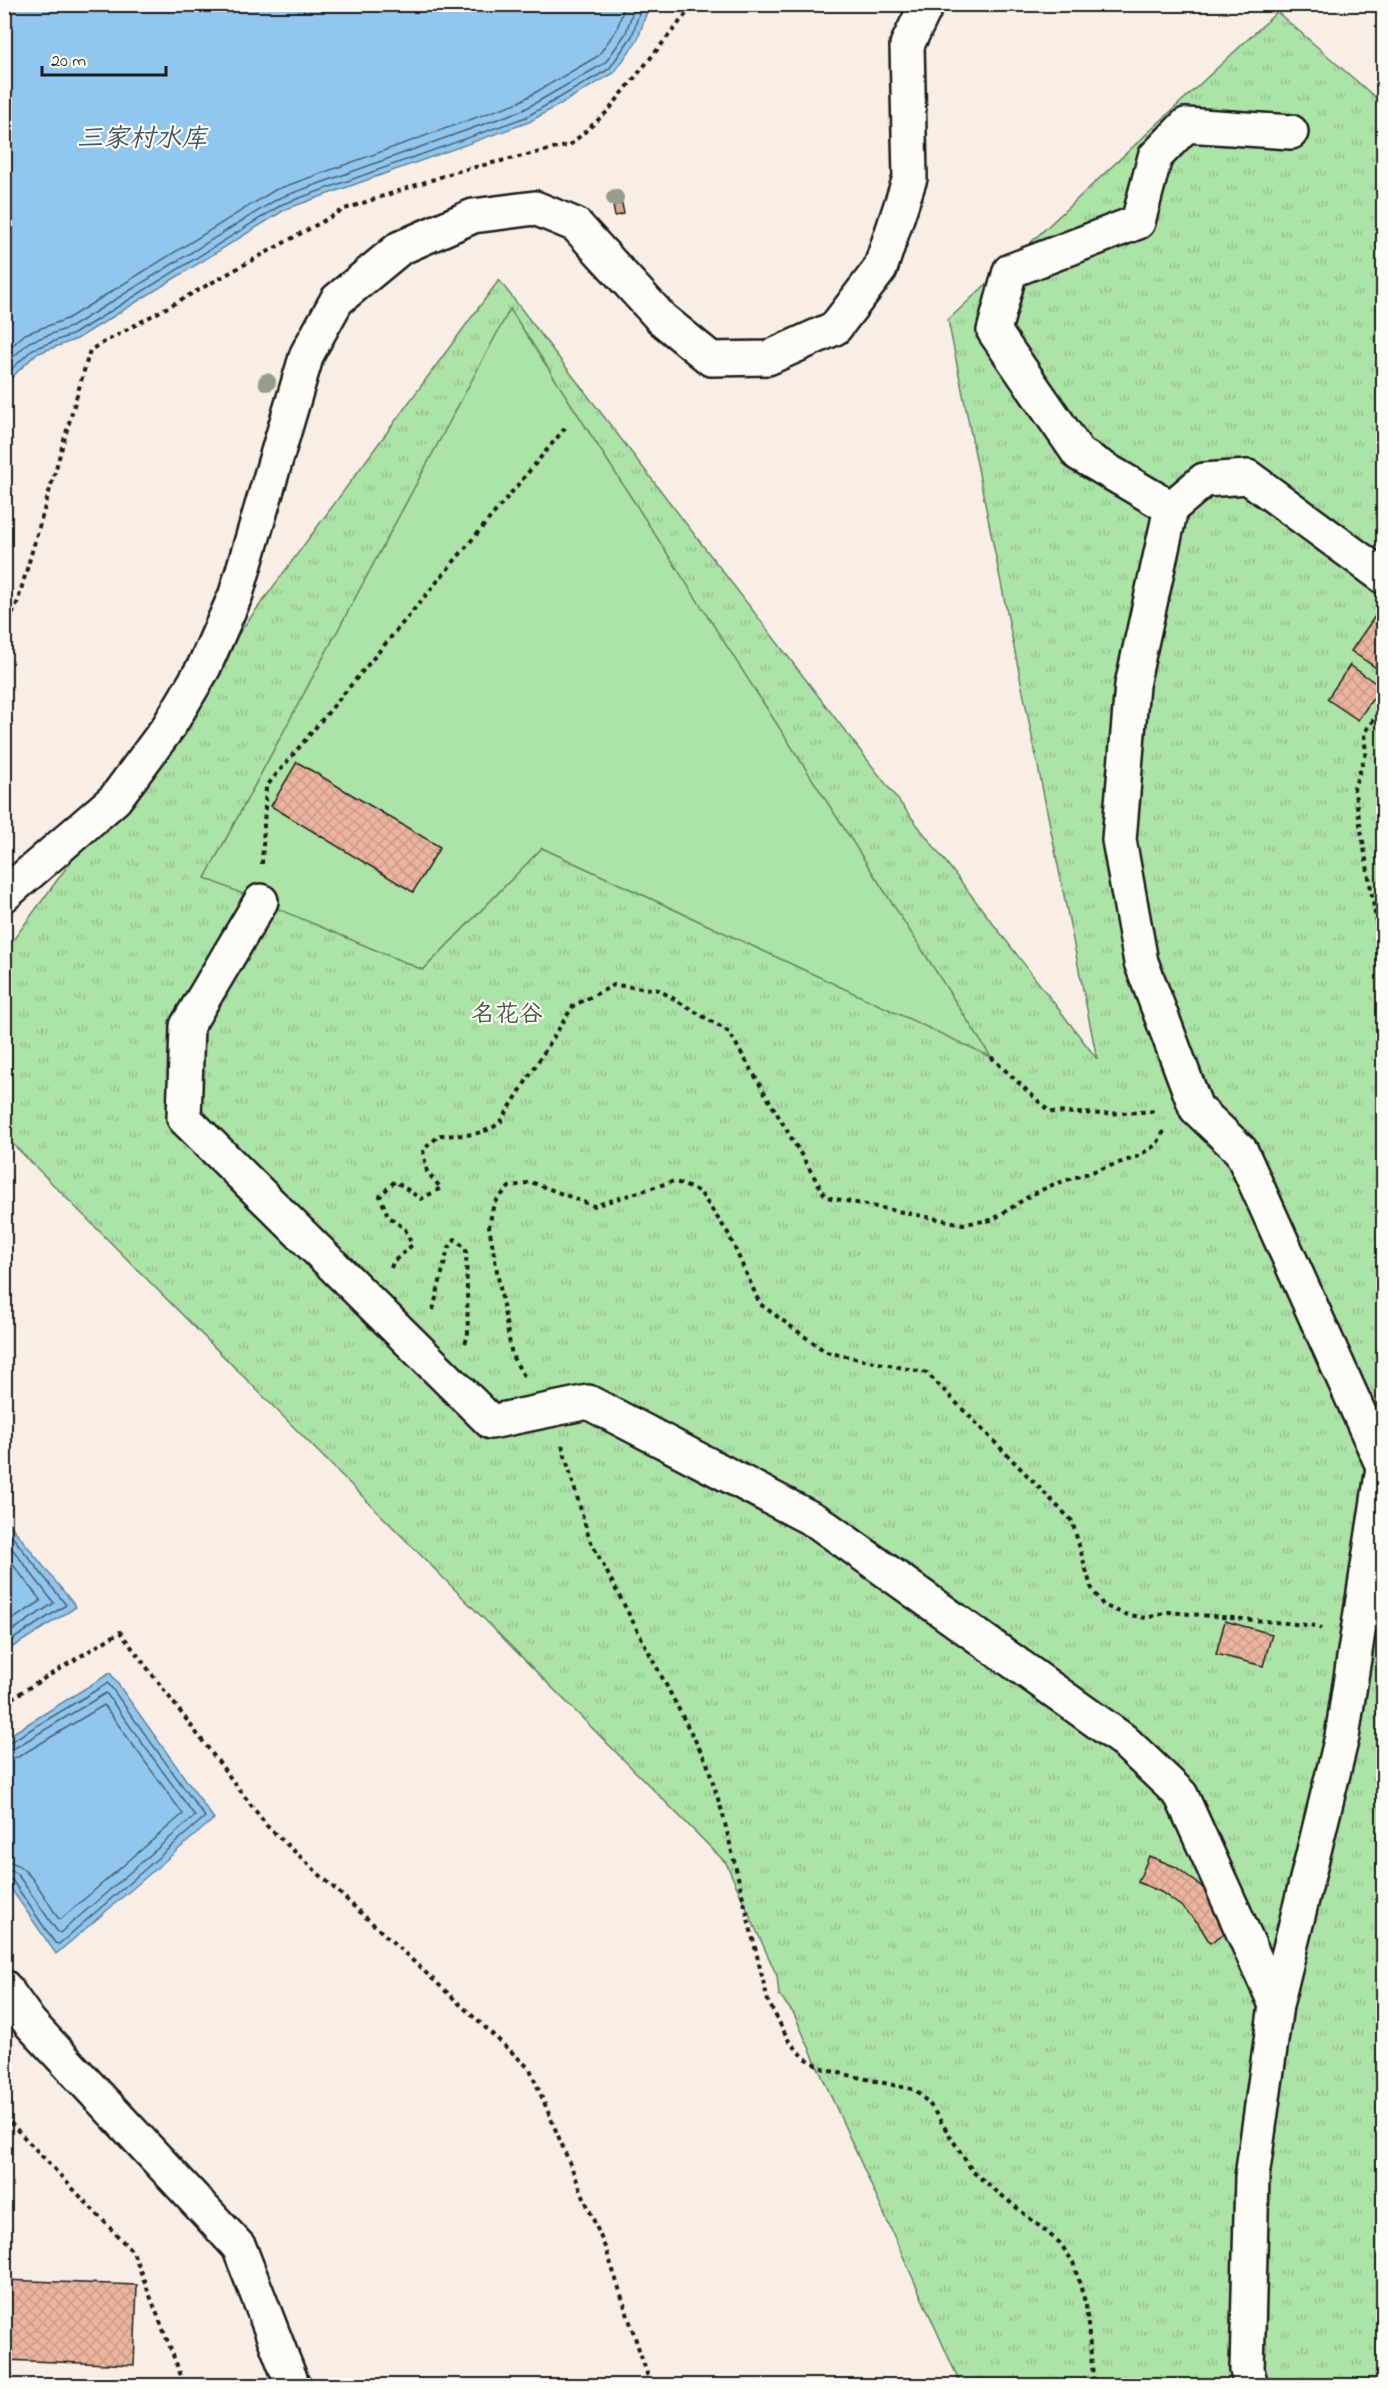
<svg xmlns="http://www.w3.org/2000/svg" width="1388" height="2390" font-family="'Indie Flower','LXGW WenKai TC',sans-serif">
<defs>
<pattern id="grass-tufts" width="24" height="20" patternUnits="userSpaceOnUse" patternTransform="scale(1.5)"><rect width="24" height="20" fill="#ace3a6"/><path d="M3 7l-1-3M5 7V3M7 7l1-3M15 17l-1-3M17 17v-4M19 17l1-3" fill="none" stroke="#93c28e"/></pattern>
<pattern id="building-cross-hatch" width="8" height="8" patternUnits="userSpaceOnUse" patternTransform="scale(1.5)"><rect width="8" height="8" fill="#ebb59f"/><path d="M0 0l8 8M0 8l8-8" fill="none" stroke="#c99b88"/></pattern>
</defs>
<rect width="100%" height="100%" fill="#f9eee5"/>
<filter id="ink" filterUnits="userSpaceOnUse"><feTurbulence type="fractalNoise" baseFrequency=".0167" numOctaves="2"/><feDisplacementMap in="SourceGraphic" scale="12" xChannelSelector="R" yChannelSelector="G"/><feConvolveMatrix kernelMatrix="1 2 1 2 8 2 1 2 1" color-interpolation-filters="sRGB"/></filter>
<g filter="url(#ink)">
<path fill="url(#grass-tufts)" stroke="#648061" stroke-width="1.5" d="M1277 12 1383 104V2385H961L794 2014 779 1995 777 1976 726 1863 5 1136V951L499 280 1097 1059 948 320Z"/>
<path fill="#ace3a6" stroke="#648061" stroke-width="1.5" d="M510 309 991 1057 542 848 423 970 205 878Z"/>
<g fill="#91c7ef" stroke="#62839b" stroke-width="1.5">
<path d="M5 4H649V5L638 39 614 73 529 122 286 209 77 339 36 354 7 382 5 389Z"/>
<path d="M4 1517 76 1607 5 1652H4Z"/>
<path d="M110 1673 214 1819 56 1954 5 1880V1738Z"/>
</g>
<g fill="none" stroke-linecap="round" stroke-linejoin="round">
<g stroke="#4b6070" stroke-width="1.5">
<path d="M4 353 25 334 67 319 275 190 519 102 598 56 617 29 625 4"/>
<path d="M4 366 29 342 71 327 279 198 523 110 605 63 626 33 635 4"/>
<path d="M4 376 33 349 74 334 283 204 526 117 609 69 632 36 642 4"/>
<path d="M4 1526 66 1605 4 1645"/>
<path d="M4 1538 54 1603 4 1636"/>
<path d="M4 1553 41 1601 4 1625"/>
<path d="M4 1743 10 1742 108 1683 205 1817 59 1944 55 1943 12 1880 4 1877"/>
<path d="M4 1750 13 1749 106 1693 195 1816 60 1933 57 1931 18 1875 12 1871 4 1870"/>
<path d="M4 1759 18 1757 104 1705 183 1814 61 1919 58 1918C46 1900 28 1861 4 1861"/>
</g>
</g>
<g fill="url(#building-cross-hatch)" stroke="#1c1c1c" stroke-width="1.5">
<path d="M622 204 624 214 615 216 613 206Z"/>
<path d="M1384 603V667L1381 671 1351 651Z"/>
<path d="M1350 665 1381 687 1358 720 1327 699Z"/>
<path d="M297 762 440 847 413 892 271 806Z"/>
<path d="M1225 1621 1272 1634 1263 1666 1216 1654Z"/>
<path d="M1149 1856 1176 1867 1201 1886 1220 1906 1233 1928 1210 1943 1198 1923 1182 1907 1161 1892 1138 1882Z"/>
<path d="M4 2280 137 2285 134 2365 4 2360Z"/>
</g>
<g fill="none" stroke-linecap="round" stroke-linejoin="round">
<g stroke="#1c1c1c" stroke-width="38">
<g id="minor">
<path d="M1171 508 1079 454 994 331 1010 271 1138 222 1155 157 1186 125 1291 132"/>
<path d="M4 895 115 799 169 726 204 667 236 594 307 354 337 300 400 248 473 216 535 208 576 225 662 319 711 359 768 358 835 328 880 269 910 178 907 45 927 4"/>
<path d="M261 901 187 1026 184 1118 491 1422 588 1402 818 1522 1123 1740 1181 1795 1276 2005"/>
<path d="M1382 1464 1241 1151 1196 1108 1141 962 1119 840 1132 685 1171 508 1204 480 1248 477 1384 577"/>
<path d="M4 1987 30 2023 239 2247 293 2386"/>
<path d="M1251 2386 1247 2370 1252 2177 1276 2005 1342 1737 1384 1461"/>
</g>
</g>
<g stroke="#1c1c1c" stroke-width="4" stroke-dasharray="4.5 4.5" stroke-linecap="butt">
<path d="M4 630 16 607 90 350 345 209 458 171 570 145 608 111 694 4"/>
<path d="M1384 705 1364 733 1366 753 1354 788 1384 967"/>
<path d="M262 864 266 787 566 427"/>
<path d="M991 1057 1050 1112 1105 1114 1156 1111"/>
<path d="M391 1268 393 1262 412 1245 405 1229 388 1216 380 1196 395 1181 421 1199 441 1188 427 1172 423 1150 440 1135C463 1136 481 1136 500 1123L573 1006 614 985 659 990 729 1032 826 1197 963 1224 992 1220 1031 1195 1052 1185 1137 1157 1157 1144 1164 1131"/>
<path d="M433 1310 448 1249 455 1239 466 1249 468 1335 465 1344"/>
<path d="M524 1376 512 1356 489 1226 494 1203 509 1187 531 1182 594 1206 674 1181 700 1192 728 1233 760 1304 826 1352 927 1373 1072 1521 1091 1587 1103 1605 1124 1614 1146 1618 1169 1612 1317 1626 1321 1629"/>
<path d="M562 1445 589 1538 707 1763 723 1815 768 2001 789 2041 805 2058 826 2070 916 2090 931 2106 973 2172 1060 2243 1073 2262 1086 2305 1094 2386"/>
<path d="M4 1703 120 1632 267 1826 530 2069 607 2252 651 2386"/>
<path d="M4 2116 133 2252 185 2386"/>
</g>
<use href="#minor" stroke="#fdfcf7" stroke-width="33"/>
</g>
<g fill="#979c8d">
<circle cx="615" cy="198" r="9"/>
<circle cx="267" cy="382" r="9"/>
</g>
</g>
<g text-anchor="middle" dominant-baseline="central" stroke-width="4.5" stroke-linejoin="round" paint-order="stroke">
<g font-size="24" fill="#475845" stroke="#fdfcf7">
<text x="507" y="1015">名花谷</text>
</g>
<g font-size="26" font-style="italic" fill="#455866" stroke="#fdfcf7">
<text x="142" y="140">三家村水库</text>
</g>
</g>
<rect width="1388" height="2390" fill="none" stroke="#fdfcf7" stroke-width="24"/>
<rect x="12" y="12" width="1364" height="2366" fill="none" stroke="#1c1c1c" stroke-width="2" filter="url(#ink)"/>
<path d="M42 66v9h124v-9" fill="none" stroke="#1c1c1c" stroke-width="3"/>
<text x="51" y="66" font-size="18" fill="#1c1c1c" stroke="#fdfcf7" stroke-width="4.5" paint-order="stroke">20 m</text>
</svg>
